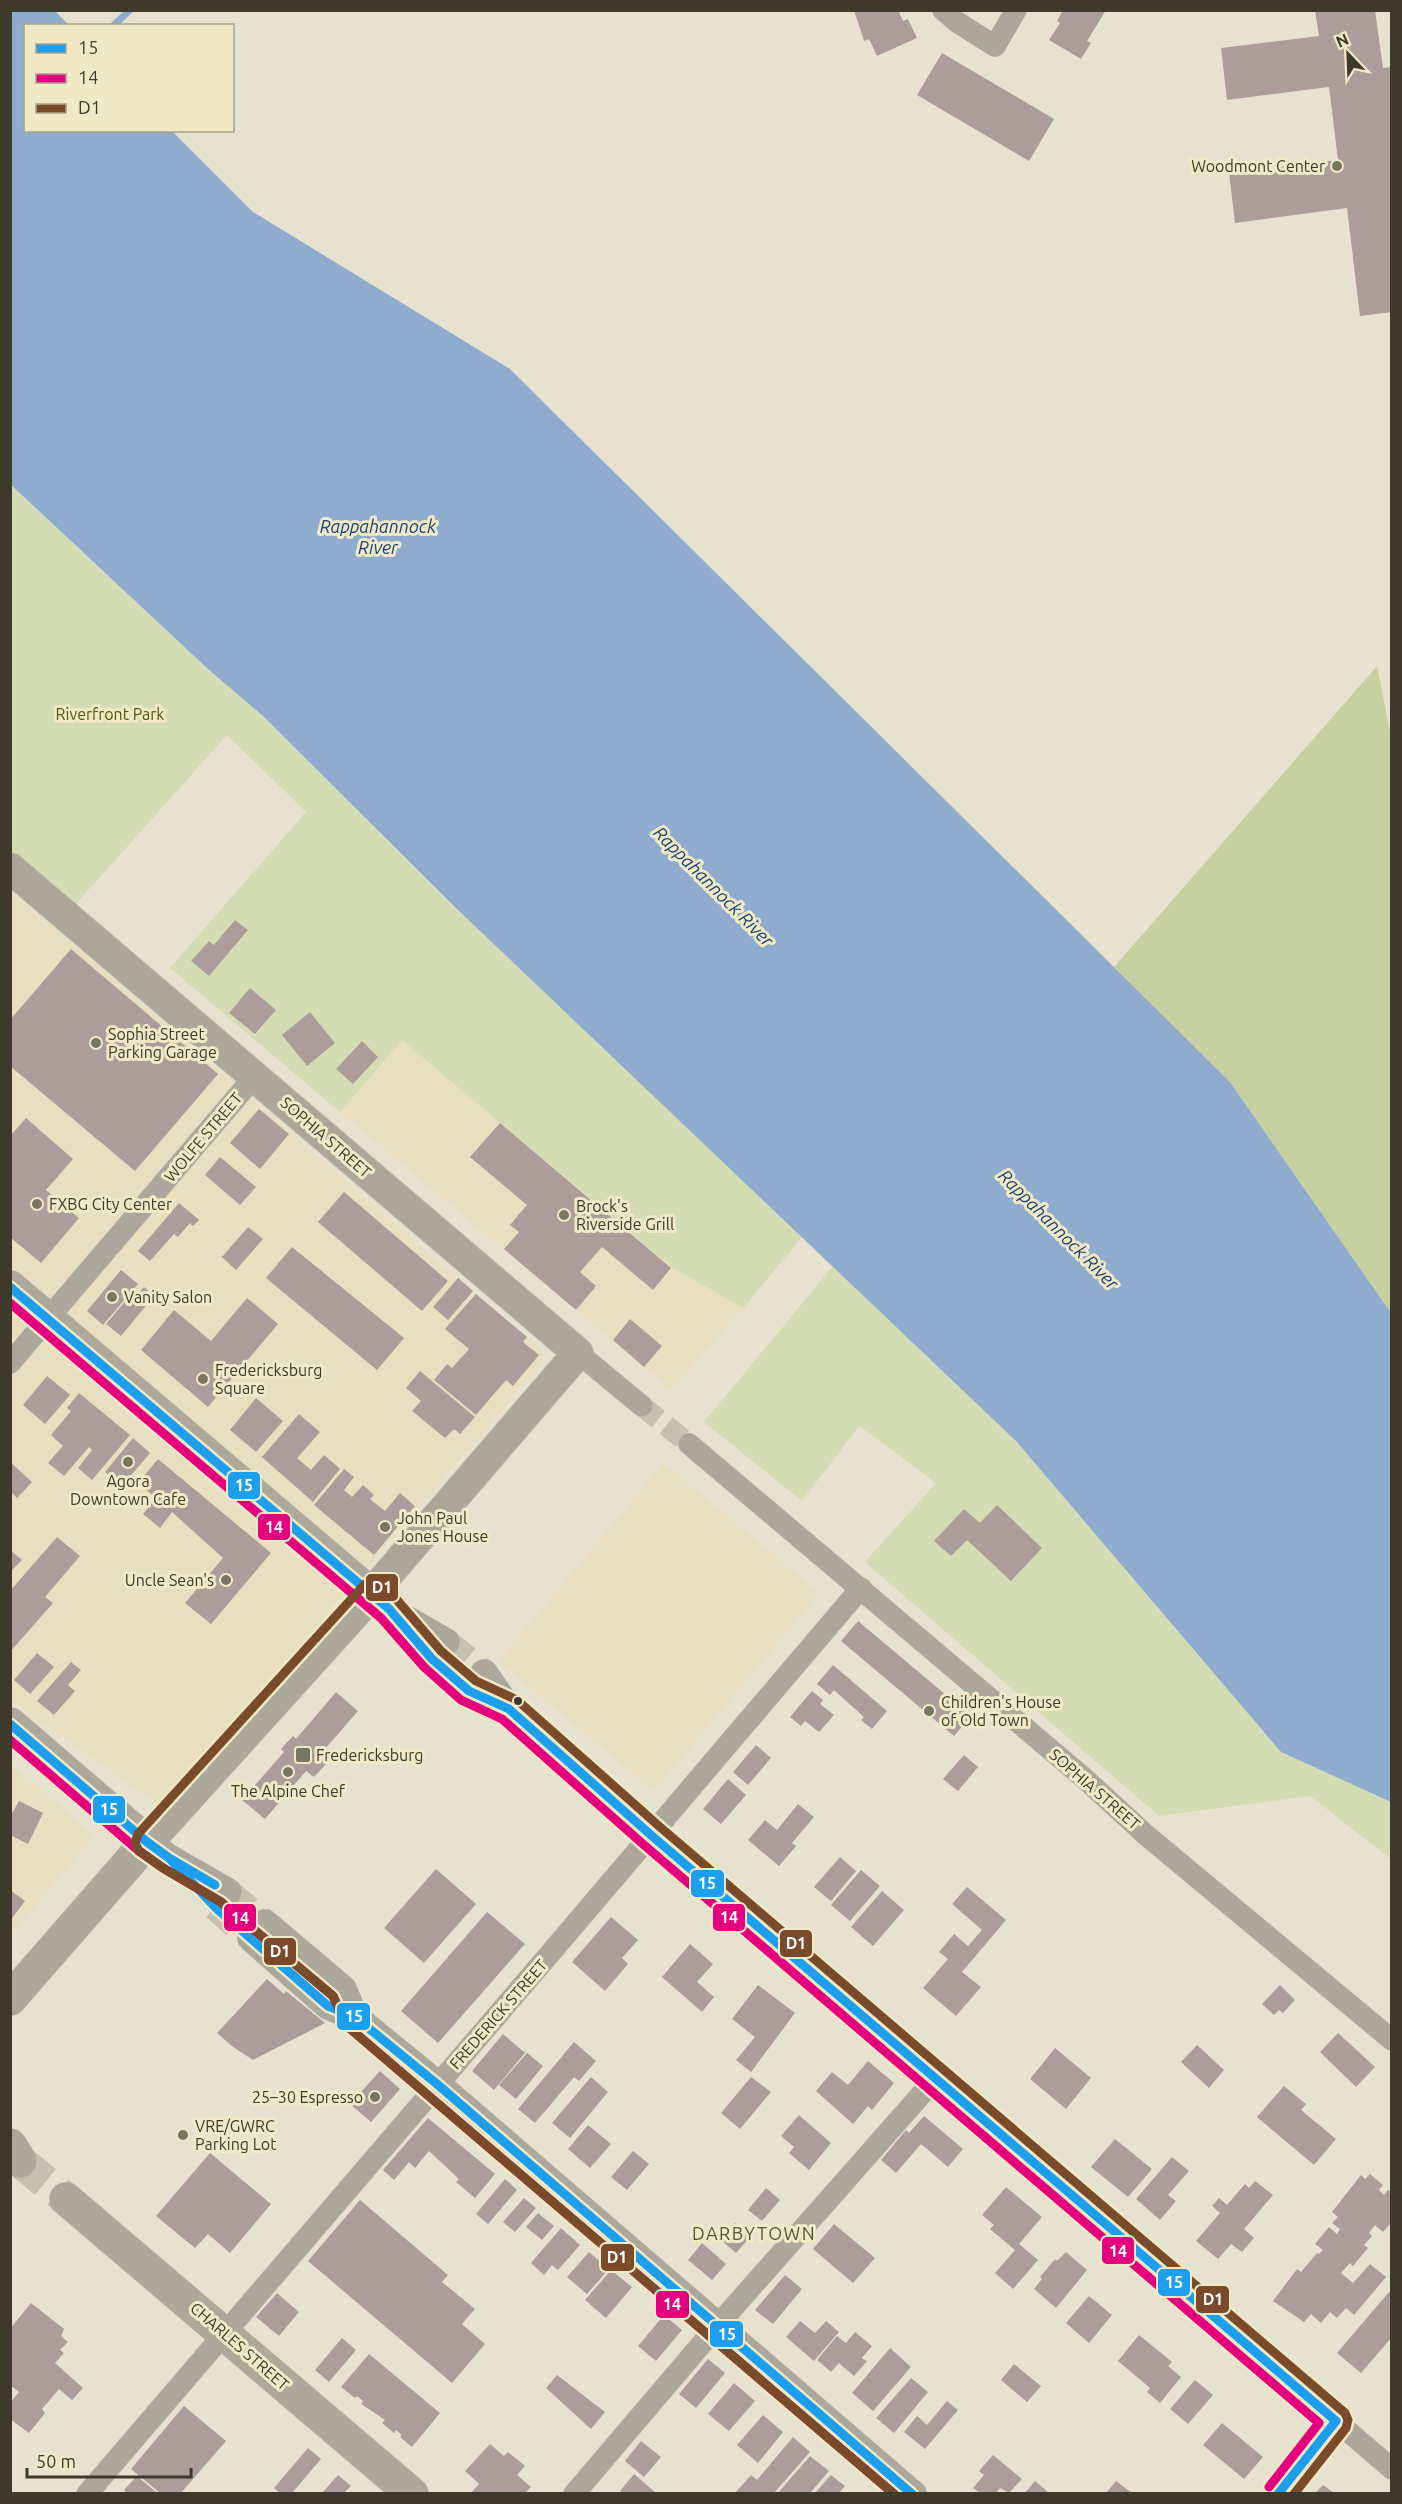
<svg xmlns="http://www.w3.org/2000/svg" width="1402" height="2504" font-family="Ubuntu,sans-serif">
<rect width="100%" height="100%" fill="#e7e2d0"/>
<g fill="#e7dfc0">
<path d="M11 891 542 1351 544 1362 161 1807 11 1701Z"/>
<path d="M401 1039 743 1308 671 1390 340 1112Z"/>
<path d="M664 1463 820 1593 654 1791 498 1661Z"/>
<path d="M11 1763 95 1836 11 1935Z"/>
</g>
<g fill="#d4dcb3" fill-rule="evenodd">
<path d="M10 485 208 669 263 716 458 910 803 1236 743 1308 672 1267 402 1040 340 1112 170 968 306 812 227 735 75 905 11 852ZM235 920 247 930 209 976 191 961 209 941 214 945ZM250 988 276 1010 255 1034 229 1013ZM310 1012 335 1043 307 1066 282 1035ZM361 1042 378 1057 353 1084 336 1069Z"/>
<path d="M834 1265 1016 1441 1281 1752 1391 1802V1859L1310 1796 1159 1816 865 1562 936 1483 859 1426 802 1501 704 1422Z"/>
</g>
<path fill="#c7d0a1" d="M1377 666 1392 742 1391 1313 1230 1082 1114 967Z"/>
<path fill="#8facce" d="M10 11H55L69 25 26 26V130L172 131 253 212 510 369 1230 1082 1391 1313V1802L1281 1752 1016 1441 458 910 263 716 208 669 11 485Z"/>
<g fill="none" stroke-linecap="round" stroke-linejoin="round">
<path stroke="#8facce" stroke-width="7" d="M113 26 130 10"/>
</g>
<g fill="#ad9d9a">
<path d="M854 10H898L903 21 908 19 917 38 877 56 869 39 864 41Z"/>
<path d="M1063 10H1106L1087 41 1091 43 1081 59 1049 40 1060 23 1057 21Z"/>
<path d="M1315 10H1375L1383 68 1392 67V312L1360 316 1347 208 1235 223 1229 173 1338 160 1329 87 1227 100 1221 48 1319 36Z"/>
<path d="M942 53 1054 119 1029 161 917 95Z"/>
<path d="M235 920 248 930 209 976 191 961 209 941 214 945Z"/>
<path d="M71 949 218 1074 135 1171 10 1066V1020Z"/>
<path d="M250 988 276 1010 255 1034 229 1013Z"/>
<path d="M310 1012 335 1043 307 1066 282 1035Z"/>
<path d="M362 1041 378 1057 353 1084 336 1069Z"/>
<path d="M259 1109 289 1134 260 1169 230 1143Z"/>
<path d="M26 1118 73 1159 46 1190 79 1218 41 1263 10 1237V1146L12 1143 10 1136Z"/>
<path d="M500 1123 671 1268 653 1290 602 1247 580 1272 596 1286 576 1310 504 1249 519 1232 510 1225 527 1205 470 1157Z"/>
<path d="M220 1157 256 1187 240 1205 205 1175Z"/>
<path d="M344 1192 448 1281 422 1311 318 1222Z"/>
<path d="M179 1203 199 1220 193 1226 190 1223 178 1237 174 1234 150 1261 138 1251Z"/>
<path d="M248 1227 263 1239 236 1270 222 1257Z"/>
<path d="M292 1247 404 1338 377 1370 266 1278Z"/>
<path d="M121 1270 138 1284 103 1325 87 1311Z"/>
<path d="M458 1278 473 1291 448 1320 433 1307Z"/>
<path d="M144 1287 154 1296 121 1336 106 1324 128 1298 132 1301Z"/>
<path d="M476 1294 527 1337 523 1342 539 1355 513 1386 506 1380 476 1415 434 1380 447 1364 452 1368 469 1349 445 1329Z"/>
<path d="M247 1298 278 1324 208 1407 141 1350 174 1310 211 1341Z"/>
<path d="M630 1319 662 1346 644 1367 613 1340Z"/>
<path d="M420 1371 475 1417 460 1434 454 1429 445 1438 412 1411 421 1401 406 1388Z"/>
<path d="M47 1376 70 1395 45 1424 23 1405Z"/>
<path d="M79 1393 130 1435 92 1480 78 1468 92 1450 89 1447 64 1476 48 1463 63 1446 51 1435 71 1411 67 1408Z"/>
<path d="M256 1398 283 1421 256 1452 230 1430Z"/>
<path d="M299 1414 320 1432 297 1458 311 1470 324 1455 340 1469 313 1502 262 1457Z"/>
<path d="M133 1438 150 1453 122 1486 105 1472Z"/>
<path d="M158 1459 271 1553 211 1624 185 1603 223 1558 172 1512 160 1528 143 1514 156 1498 138 1483Z"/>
<path d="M10 1462 32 1482 17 1498 10 1491Z"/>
<path d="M344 1469 354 1477 344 1490 352 1497 363 1485 374 1495 370 1499 385 1511 400 1493 415 1506 374 1555 314 1505Z"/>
<path d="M997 1505 1042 1548 1011 1581 967 1540 951 1556 934 1541 964 1509 980 1523Z"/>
<path d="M57 1537 80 1556 45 1597 53 1603 10 1652V1591Z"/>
<path d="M10 1550 22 1560 10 1572Z"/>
<path d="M858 1621 971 1716 954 1736 841 1641Z"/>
<path d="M37 1653 54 1667 30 1694 14 1680Z"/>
<path d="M71 1662 81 1670 68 1685 75 1691 54 1715 37 1701Z"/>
<path d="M833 1665 887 1711 872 1729 861 1720 864 1717 834 1690 830 1695 817 1684Z"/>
<path d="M812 1691 823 1700 820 1704 834 1715 819 1732 805 1721 801 1726 790 1717Z"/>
<path d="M336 1692 358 1711 318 1757 326 1764 314 1777 306 1771 265 1819 242 1800 284 1752 281 1749 293 1736 296 1739Z"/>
<path d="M756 1745 771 1758 748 1785 733 1772Z"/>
<path d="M964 1755 978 1767 958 1791 943 1779Z"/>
<path d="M728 1779 746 1795 721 1824 703 1809Z"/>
<path d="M19 1801 43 1813 28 1844 10 1835V1817Z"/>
<path d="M798 1804 814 1817 792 1843 796 1846 779 1866 748 1840 765 1820 777 1830Z"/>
<path d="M840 1857 856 1871 831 1901 814 1887Z"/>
<path d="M436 1869 476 1904 424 1963 384 1928Z"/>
<path d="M861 1870 880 1886 850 1921 831 1905Z"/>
<path d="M967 1887 1006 1920 962 1972 981 1987 956 2016 923 1988 948 1959 939 1952 954 1934 968 1946 982 1930 952 1904Z"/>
<path d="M10 1890 25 1901 10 1921Z"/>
<path d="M882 1891 904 1910 873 1946 851 1927Z"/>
<path d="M487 1912 525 1944 438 2043 401 2011Z"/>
<path d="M611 1917 638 1940 622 1958 628 1964 605 1991 572 1962Z"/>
<path d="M690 1944 713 1964 697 1982 714 1997 702 2012 662 1977Z"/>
<path d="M267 1979 284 1994 286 1991 325 2023 253 2060 233 2047 217 2033Z"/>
<path d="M758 1985 795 2013 751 2072 736 2060 755 2037 732 2019Z"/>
<path d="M1280 1985 1295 2000 1283 2013 1279 2010 1274 2015 1262 2004Z"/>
<path d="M1338 2033 1375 2067 1356 2087 1320 2052Z"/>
<path d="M503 2034 525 2053 494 2090 472 2071Z"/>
<path d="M574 2042 596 2061 579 2081 574 2077 535 2123 518 2109Z"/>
<path d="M1197 2045 1224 2070 1209 2088 1181 2062Z"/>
<path d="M1055 2048 1091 2078 1066 2109 1030 2079Z"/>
<path d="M527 2053 543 2066 516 2099 499 2085Z"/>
<path d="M868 2061 894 2083 872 2110 868 2106 853 2124 816 2091 832 2072 848 2085Z"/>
<path d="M380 2071 400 2089 371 2122 350 2104Z"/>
<path d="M591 2077 608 2092 570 2138 552 2123Z"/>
<path d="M751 2077 771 2092 740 2129 721 2113Z"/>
<path d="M1284 2086 1306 2104 1301 2110 1336 2139 1314 2165 1257 2117Z"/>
<path d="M799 2115 831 2143 809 2170 789 2153 794 2147 781 2136Z"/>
<path d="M924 2116 963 2149 948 2167 921 2144 896 2173 881 2160 906 2130 909 2133Z"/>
<path d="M428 2118 495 2174 475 2198 456 2182 459 2179 429 2151 415 2168 409 2162 394 2180 383 2170Z"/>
<path d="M588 2125 611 2144 590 2168 568 2149Z"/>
<path d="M1115 2139 1152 2169 1128 2197 1091 2167Z"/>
<path d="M633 2151 649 2164 627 2190 611 2177Z"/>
<path d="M210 2153 271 2204 230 2253 208 2234 195 2248 156 2216Z"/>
<path d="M1172 2157 1189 2171 1168 2195 1176 2201 1160 2220 1136 2199Z"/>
<path d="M1370 2174 1383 2185 1379 2190 1384 2195 1388 2190 1392 2193V2222L1383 2232 1375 2225 1369 2233 1372 2236 1364 2245 1368 2248 1353 2266 1350 2263 1341 2273 1353 2283 1370 2264 1386 2277 1354 2315 1346 2308 1337 2318 1330 2312 1321 2323 1311 2314 1304 2322 1273 2301 1297 2269 1301 2272 1317 2253 1319 2254 1323 2250 1315 2244 1329 2227 1337 2234 1340 2229 1332 2223 1338 2217 1332 2212 1361 2175 1365 2179Z"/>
<path d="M505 2179 517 2190 488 2224 476 2214Z"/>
<path d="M1255 2181 1273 2195 1244 2229 1254 2238 1242 2252 1231 2244 1218 2259 1196 2241 1220 2213 1212 2206 1219 2198 1227 2205 1245 2184 1249 2188Z"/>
<path d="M1006 2187 1042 2217 1019 2244 1038 2260 1013 2289 995 2273 1015 2250 990 2229 994 2225 982 2215Z"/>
<path d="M766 2188 780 2200 762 2221 748 2210Z"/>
<path d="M524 2198 536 2208 515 2232 503 2222Z"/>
<path d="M360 2200 448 2275 442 2282 475 2309 462 2324 485 2344 452 2383 308 2261Z"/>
<path d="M538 2213 554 2226 542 2240 526 2227Z"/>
<path d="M735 2223 751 2236 736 2253 721 2240Z"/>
<path d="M834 2224 875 2258 853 2283 813 2249Z"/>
<path d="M561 2228 580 2245 558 2270 552 2265 544 2275 531 2263Z"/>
<path d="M702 2243 726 2264 712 2280 688 2260Z"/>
<path d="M589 2252 609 2269 587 2294 567 2277Z"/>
<path d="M1066 2252 1087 2270 1056 2308 1034 2289 1042 2279 1040 2277 1055 2259 1057 2261Z"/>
<path d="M611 2270 632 2287 606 2318 585 2300Z"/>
<path d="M785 2275 802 2289 773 2324 755 2310Z"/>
<path d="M1389 2292 1392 2294V2337L1361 2373 1337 2353Z"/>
<path d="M277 2293 299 2312 279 2336 256 2317Z"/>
<path d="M1089 2296 1112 2315 1089 2343 1066 2323Z"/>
<path d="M31 2303 64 2329 61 2336 68 2342 60 2350 64 2353 55 2363 83 2388 72 2400 59 2389 42 2409 45 2413 29 2433 10 2419V2403L19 2392 10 2385V2329Z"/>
<path d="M664 2315 682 2330 656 2361 638 2346Z"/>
<path d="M800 2321 815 2333 826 2321 839 2332 814 2361 786 2337Z"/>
<path d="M855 2332 872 2346 862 2358 867 2361 854 2376 839 2363 831 2372 817 2360 837 2336 846 2343Z"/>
<path d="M1139 2335 1172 2362 1168 2366 1181 2377 1160 2403 1147 2392 1150 2388 1118 2361Z"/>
<path d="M342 2338 356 2350 329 2382 315 2370Z"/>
<path d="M890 2348 911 2367 873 2411 852 2393Z"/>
<path d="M369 2354 440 2413 412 2447 400 2437 402 2435 396 2430 394 2433 382 2423 385 2420 361 2404 363 2401 357 2396 355 2398 341 2387Z"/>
<path d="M708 2359 725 2373 696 2408 679 2394Z"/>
<path d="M1014 2364 1041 2386 1027 2402 1001 2380Z"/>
<path d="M557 2375 605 2412 591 2429 546 2388Z"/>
<path d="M911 2378 928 2392 894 2433 876 2418Z"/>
<path d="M1195 2380 1213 2395 1188 2424 1170 2409Z"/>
<path d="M734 2383 755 2401 729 2431 708 2414Z"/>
<path d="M947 2401 958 2410 925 2449 904 2432 917 2416 927 2425Z"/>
<path d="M184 2406 226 2441 181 2493H160L131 2469Z"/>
<path d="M763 2415 783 2432 758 2463 737 2445Z"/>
<path d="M1222 2423 1263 2457 1244 2479 1203 2445Z"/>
<path d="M793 2437 810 2452 774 2493H735L751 2475 757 2480Z"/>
<path d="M641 2441 661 2457 644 2477 625 2461Z"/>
<path d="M490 2444 504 2456 508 2452 525 2466 517 2475 531 2487 525 2493H471L479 2484 465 2471Z"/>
<path d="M308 2448 321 2459 292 2493H280L274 2488Z"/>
<path d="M993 2455 1022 2479 1009 2493 1000 2488 996 2493H980L973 2488 984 2475 979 2471Z"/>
<path d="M810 2456 829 2471 810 2493H778Z"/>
<path d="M634 2474 656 2493H624L620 2491Z"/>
<path d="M338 2475 351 2486 344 2493H322Z"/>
<path d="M831 2475 845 2486 839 2493H815Z"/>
<path d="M137 2476 157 2493H127L124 2490Z"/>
<path d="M1035 2481 1049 2493H1025Z"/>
<path d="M1116 2481 1132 2493H1106Z"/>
<path d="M1323 2485 1334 2493H1315Z"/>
</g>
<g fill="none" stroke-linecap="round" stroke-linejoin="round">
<path stroke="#c5c0af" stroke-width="21" stroke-dasharray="21 10" stroke-linecap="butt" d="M642 1406 689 1444"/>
<g stroke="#c5c0af" stroke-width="27" stroke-dasharray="27 14" stroke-linecap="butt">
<path d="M446 1642 484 1673"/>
<path d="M432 1659 469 1691"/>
<path d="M228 1892 265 1923"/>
<path d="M215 1907 251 1938"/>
</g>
<path stroke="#c5c0af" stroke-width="33" stroke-dasharray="33 16" stroke-linecap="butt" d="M20 2161 66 2199"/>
<g stroke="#c3c0b1" stroke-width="22">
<g id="minor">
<path d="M943 10 957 22 995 46 1016 10"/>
<path d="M578 1353 642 1406"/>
<path d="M10 1363 255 1076"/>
<path d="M689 1444 1084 1778 1146 1835 1392 2040"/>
<path d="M1336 2421 1392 2469"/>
<path d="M87 2494C345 2191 605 1892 861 1588"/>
<path d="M574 2494 717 2326 935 2079"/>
</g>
</g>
<g stroke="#c3c0b1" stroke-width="28">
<g id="tertiary">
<path d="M371 1594 389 1609 432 1659"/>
<path d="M408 1620 446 1642"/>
<path d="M484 1673 509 1709 652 1836 1336 2421 1278 2494"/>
<path d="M469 1691 508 1709"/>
<path d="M147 1842 169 1858 228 1892"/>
<path d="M265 1923 343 1989 355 2017"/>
<path d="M251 1938 328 2006 355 2017 437 2084 913 2494"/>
</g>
</g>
<g stroke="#c3c0b1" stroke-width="32">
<path id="secondary" d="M10 868 578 1353 371 1594"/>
</g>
<g stroke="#c3c0b1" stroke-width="34">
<g id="primary">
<path d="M10 1287 371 1594 147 1842 10 1999"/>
<path d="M10 1724 147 1842"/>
<path d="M10 2145 20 2161"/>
<path d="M66 2199 412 2494"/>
</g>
</g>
<use href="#minor" stroke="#aba79b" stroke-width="21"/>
<use href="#tertiary" stroke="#aba79b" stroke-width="27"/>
<use href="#secondary" stroke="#aba698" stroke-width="30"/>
<use href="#primary" stroke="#ada899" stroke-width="33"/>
<g stroke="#f1e8c6" stroke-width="14">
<g id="bus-1">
<path d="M10 1287 389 1609 432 1659 469 1691 509 1709 652 1836 1336 2421 1278 2494"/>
<path d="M10 1724 147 1842 169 1858 215 1885"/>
<path d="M169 1858 215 1907 328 2006 355 2017 437 2084 912 2494"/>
</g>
</g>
<g stroke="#f1e8c6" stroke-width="14">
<g id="bus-2">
<path d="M10 1303 381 1618 424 1667 461 1700 502 1719 644 1845 1319 2423 1269 2487"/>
<path d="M10 1740 139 1851 163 1868 221 1902 333 1996 347 2026 894 2494"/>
</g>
</g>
<g stroke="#f1e8c6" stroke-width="14">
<path id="bus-3" d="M894 2494 347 2026 333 1996 221 1902 163 1868 139 1851 135 1843 138 1834 365 1584 377 1583 397 1600 441 1651 476 1681 517 1700 660 1827 1345 2413 1348 2420 1346 2428 1294 2494"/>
</g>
<use href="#bus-1" stroke="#1c9fef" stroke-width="9"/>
<use href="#bus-2" stroke="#e5007d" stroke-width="9"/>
<use href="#bus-3" stroke="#7a4b2a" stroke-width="9"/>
</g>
<g fill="#787565" stroke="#f1e8c6" stroke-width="2">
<circle cx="1337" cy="166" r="6"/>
<circle cx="96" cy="1043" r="6"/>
<circle cx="37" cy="1204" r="6"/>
<circle cx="564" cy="1215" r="6"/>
<circle cx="112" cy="1297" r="6"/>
<circle cx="203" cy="1379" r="6"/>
<circle cx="128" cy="1462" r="6"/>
<circle cx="385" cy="1527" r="6"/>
<circle cx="226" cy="1580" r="6"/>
<circle cx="929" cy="1711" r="6"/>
<rect x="295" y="1747" width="16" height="16" rx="3"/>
<circle cx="288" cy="1772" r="6"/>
<circle cx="375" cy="2097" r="6"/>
<circle cx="183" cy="2135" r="6"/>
</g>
<circle fill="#3d3a2c" stroke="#f1e8c6" stroke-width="2" cx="518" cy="1701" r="5"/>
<g text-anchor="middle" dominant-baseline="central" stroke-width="6" stroke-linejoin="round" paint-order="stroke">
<g font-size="16" fill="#3d3a2c" stroke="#f1e8c6" text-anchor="start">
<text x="1325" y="166" text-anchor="end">Woodmont Center</text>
<text x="108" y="1034">Sophia Street<tspan x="108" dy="18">Parking Garage</tspan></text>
<text x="49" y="1204">FXBG City Center</text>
<text x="576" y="1206">Brock's<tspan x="576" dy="18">Riverside Grill</tspan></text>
<text x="124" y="1297">Vanity Salon</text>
<text x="215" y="1370">Fredericksburg<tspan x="215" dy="18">Square</tspan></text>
<text x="128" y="1481" text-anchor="middle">Agora<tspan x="128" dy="18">Downtown Cafe</tspan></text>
<text x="397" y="1518">John Paul<tspan x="397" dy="18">Jones House</tspan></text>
<text x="214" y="1580" text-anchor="end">Uncle Sean's</text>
<text x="941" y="1702">Children's House<tspan x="941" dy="18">of Old Town</tspan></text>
<text x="316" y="1755">Fredericksburg</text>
<text x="288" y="1791" text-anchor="middle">The Alpine Chef</text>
<text x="363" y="2097" text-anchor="end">25–30 Espresso</text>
<text x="195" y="2126">VRE/GWRC<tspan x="195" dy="18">Parking Lot</tspan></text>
</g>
<g font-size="16" fill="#4a5c0d" stroke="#f1e8c6">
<text x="110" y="714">Riverfront Park</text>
</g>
<g font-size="16" fill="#3d3a2c" stroke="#f1e8c6">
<text transform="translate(203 1137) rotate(-50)">WOLFE STREET</text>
<text transform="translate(326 1137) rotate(41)">SOPHIA STREET</text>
<text transform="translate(1095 1789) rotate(41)">SOPHIA STREET</text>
<text transform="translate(498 2014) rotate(-49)">FREDERICK STREET</text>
<text transform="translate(240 2346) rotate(41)">CHARLES STREET</text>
</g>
<g font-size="18" font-style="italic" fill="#154377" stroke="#f1e8c6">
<text x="378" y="526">Rappahannock<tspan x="378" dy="21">River</tspan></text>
<text transform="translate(714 886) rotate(45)">Rappahannock River</text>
<text transform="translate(1059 1229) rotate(45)">Rappahannock River</text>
</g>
<g font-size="18" letter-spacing="1.5" fill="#5b5336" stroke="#f1e8c6">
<text x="754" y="2233">DARBYTOWN</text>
</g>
</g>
<g stroke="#f1e8c6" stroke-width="2">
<rect x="227" y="1471" width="34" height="29" rx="6" fill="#1c9fef"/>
<rect x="257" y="1513" width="34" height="28" rx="6" fill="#e5007d"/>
<rect x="365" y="1573" width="34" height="29" rx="6" fill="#7a4b2a"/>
<rect x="92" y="1795" width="34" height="29" rx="6" fill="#1c9fef"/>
<rect x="690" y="1869" width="35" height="29" rx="6" fill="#1c9fef"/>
<rect x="712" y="1903" width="34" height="29" rx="6" fill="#e5007d"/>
<rect x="223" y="1903" width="34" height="29" rx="6" fill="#e5007d"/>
<rect x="779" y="1929" width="34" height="29" rx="6" fill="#7a4b2a"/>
<rect x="263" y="1937" width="34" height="29" rx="6" fill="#7a4b2a"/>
<rect x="336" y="2002" width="35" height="29" rx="6" fill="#1c9fef"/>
<rect x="1101" y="2236" width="34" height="29" rx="6" fill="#e5007d"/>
<rect x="600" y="2243" width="35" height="29" rx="6" fill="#7a4b2a"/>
<rect x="1157" y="2268" width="34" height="29" rx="6" fill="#1c9fef"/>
<rect x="1195" y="2285" width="35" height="29" rx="6" fill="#7a4b2a"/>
<rect x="655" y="2290" width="35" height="29" rx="6" fill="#e5007d"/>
<rect x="709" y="2320" width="35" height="28" rx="6" fill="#1c9fef"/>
</g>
<g font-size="16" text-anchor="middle" font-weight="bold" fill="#fff">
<text x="244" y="1491">15</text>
<text x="274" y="1533">14</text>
<text x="382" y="1593">D1</text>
<text x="109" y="1815">15</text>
<text x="707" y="1889">15</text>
<text x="729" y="1923">14</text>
<text x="240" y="1924">14</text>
<text x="796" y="1949">D1</text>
<text x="280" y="1957">D1</text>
<text x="354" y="2022">15</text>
<text x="1118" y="2257">14</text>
<text x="617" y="2263">D1</text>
<text x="1174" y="2288">15</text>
<text x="1213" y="2305">D1</text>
<text x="672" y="2310">14</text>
<text x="727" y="2340">15</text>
</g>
<rect width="1402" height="2504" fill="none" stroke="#3d3a2c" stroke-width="24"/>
<rect x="24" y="24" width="210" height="108" fill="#f1e8c6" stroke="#a9a288" stroke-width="1.5"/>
<rect x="36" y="44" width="30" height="9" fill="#1c9fef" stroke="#a9a288" stroke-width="1.5"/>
<text x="78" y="54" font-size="18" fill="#3d3a2c">15</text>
<rect x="36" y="74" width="30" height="9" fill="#e5007d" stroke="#a9a288" stroke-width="1.5"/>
<text x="78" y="84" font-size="18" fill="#3d3a2c">14</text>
<rect x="36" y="104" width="30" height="9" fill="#7a4b2a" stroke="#a9a288" stroke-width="1.5"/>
<text x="78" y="114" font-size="18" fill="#3d3a2c">D1</text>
<g transform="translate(1348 54) rotate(337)" stroke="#f1e8c6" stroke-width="4.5" paint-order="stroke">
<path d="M0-4.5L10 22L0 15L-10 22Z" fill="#3d3a2c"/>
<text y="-9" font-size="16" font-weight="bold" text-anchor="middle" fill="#3d3a2c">N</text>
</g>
<path d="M27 2468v9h164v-9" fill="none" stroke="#3d3a2c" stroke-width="3"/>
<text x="36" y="2468" font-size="18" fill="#3d3a2c" stroke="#f1e8c6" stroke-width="4.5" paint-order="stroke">50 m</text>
</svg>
